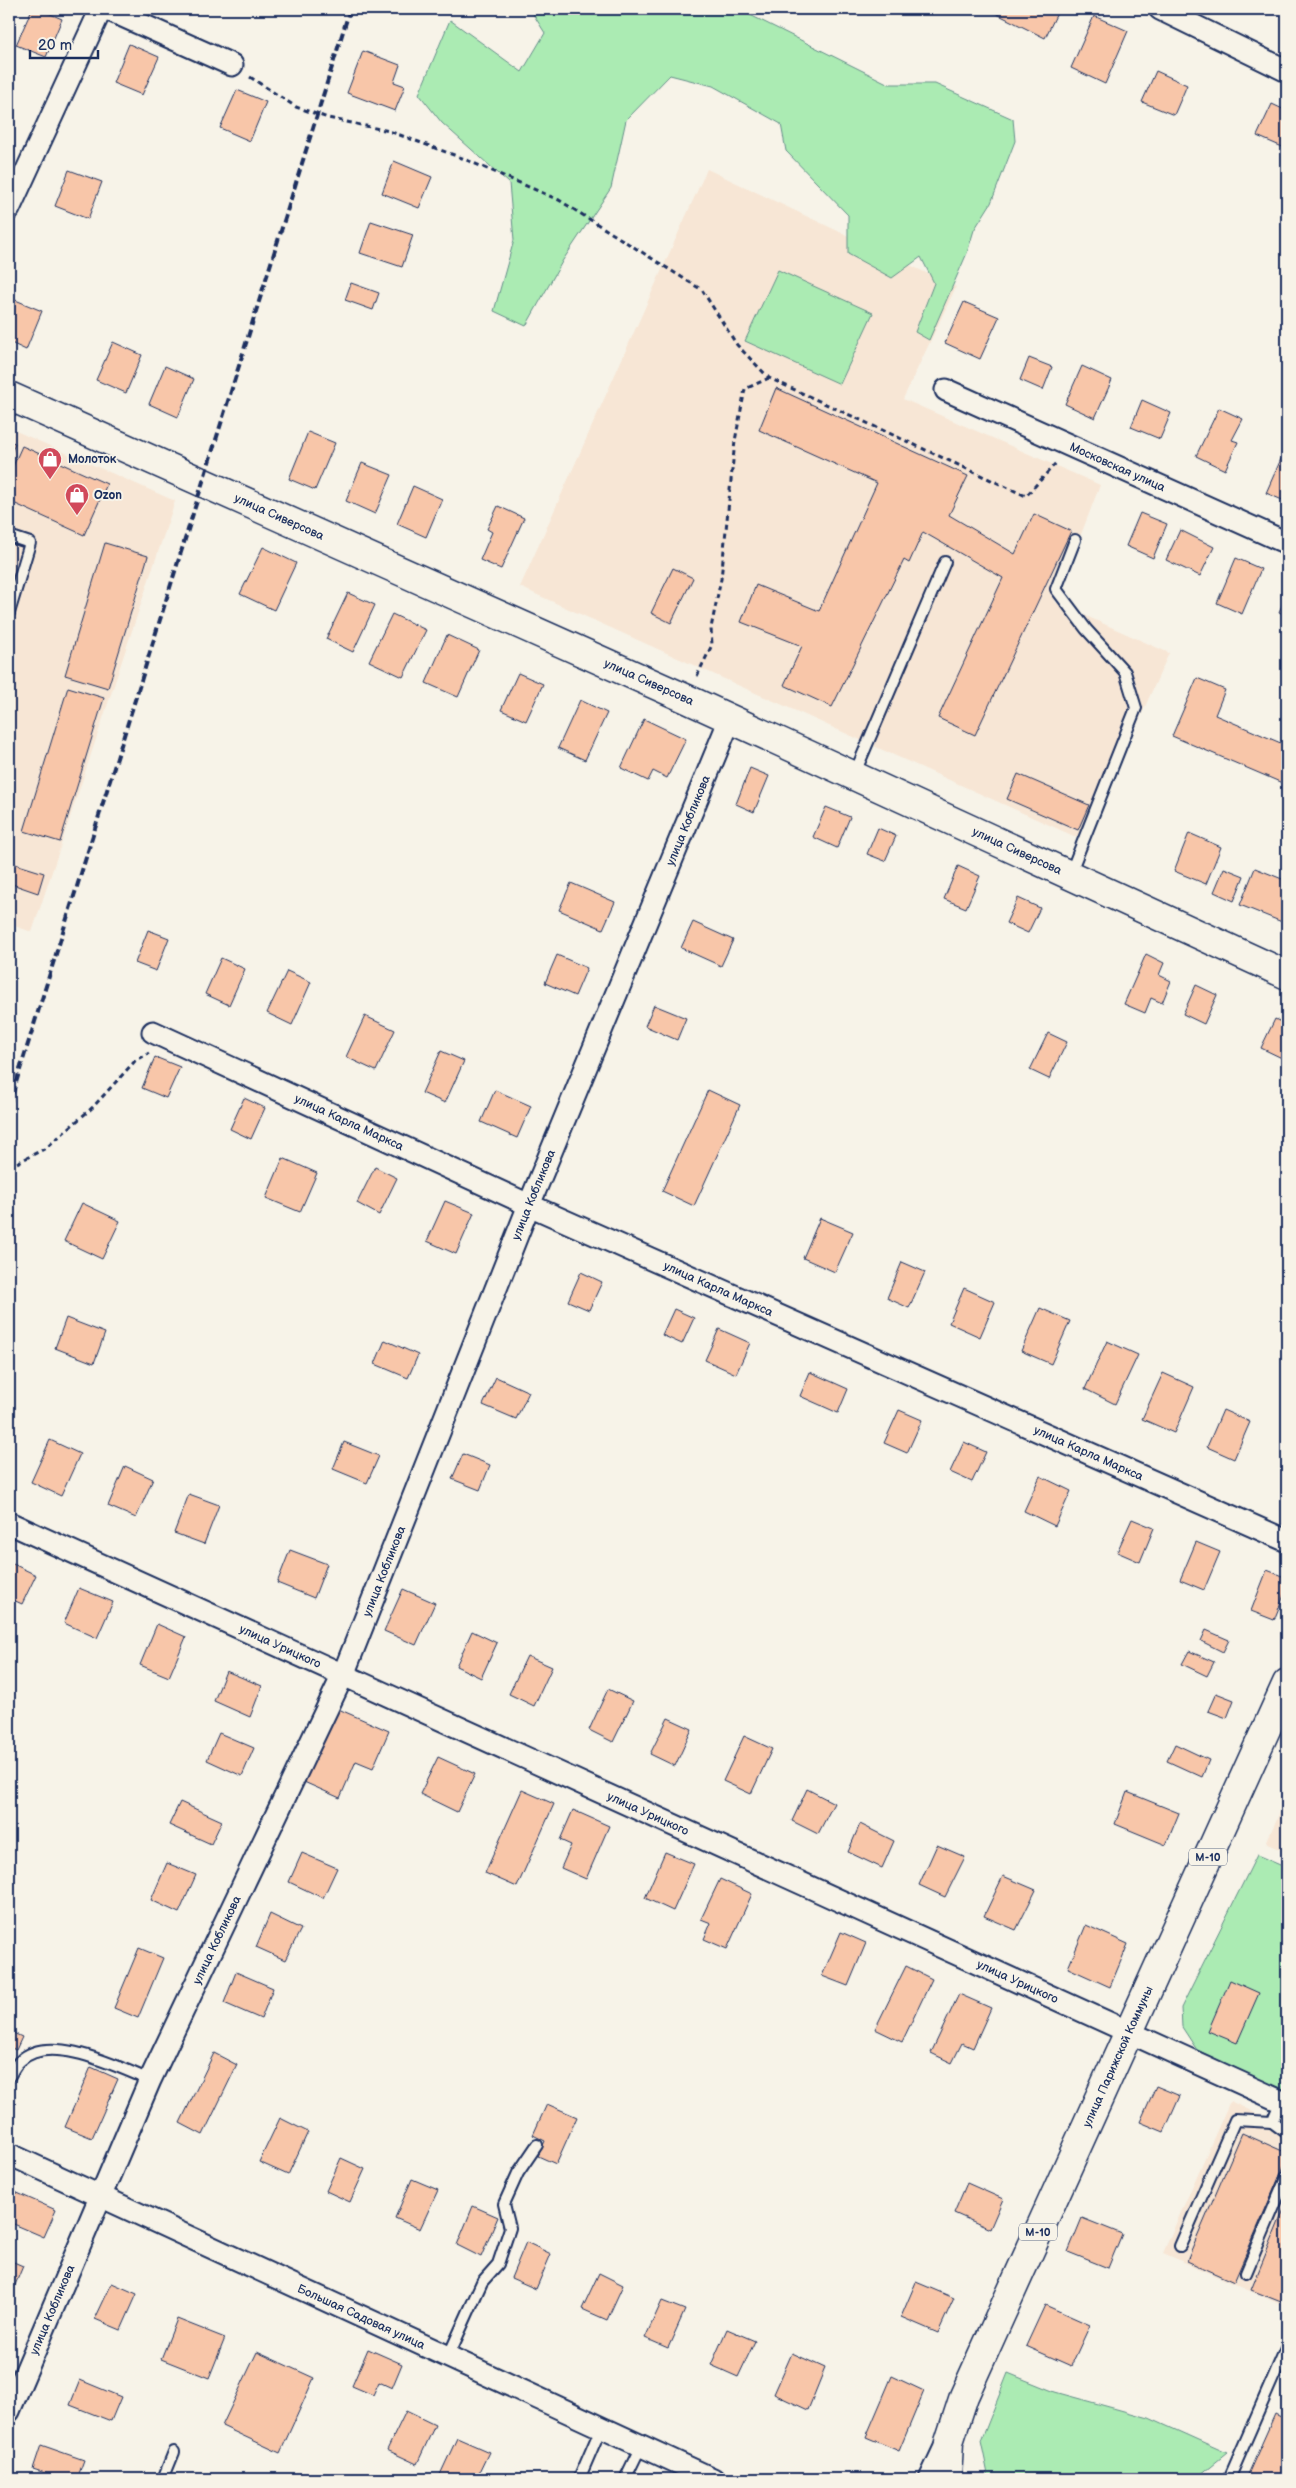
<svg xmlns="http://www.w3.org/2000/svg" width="1296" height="2488" font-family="'Balsamiq Sans',sans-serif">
<rect width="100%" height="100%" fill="#f7f3e8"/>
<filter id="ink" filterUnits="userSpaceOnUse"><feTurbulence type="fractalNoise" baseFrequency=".02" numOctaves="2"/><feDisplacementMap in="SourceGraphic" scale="10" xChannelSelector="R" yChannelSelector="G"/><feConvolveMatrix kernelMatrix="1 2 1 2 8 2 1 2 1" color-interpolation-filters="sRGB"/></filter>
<g filter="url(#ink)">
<g fill="#f7e6d5">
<path d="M707 169 956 287 903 399 1100 485 1055 602 1169 653 1085 841 520 587Z"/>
<path d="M9 428 175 501 32 932 9 924Z"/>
<path d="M1287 1796V1852L1266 1843Z"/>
<path d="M1230 2101 1287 2128V2299L1284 2306 1163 2253Z"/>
</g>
<g fill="#abebb3" stroke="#638d88">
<path d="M530 9H738L889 84H935L1013 119 1015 141 991 203 974 230 967 253 929 340 915 332 934 283 921 257 892 278 848 254V215L786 151 781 124 713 86 670 75 626 120 611 188 563 260 526 326 494 311 514 240 509 183 442 123 419 94 450 20 522 72 545 33Z"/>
<path d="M778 270 873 313 840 384 745 341Z"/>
<path d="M1257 1855 1287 1868V2092L1197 2050 1182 2027 1181 2008Z"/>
<path d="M1008 2373 1055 2392 1149 2418 1227 2453 1195 2479H989L981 2441Z"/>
</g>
<g fill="#f8c6a9" stroke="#1b2f5e">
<path d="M32 9H39L62 19 46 57 16 45Z"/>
<path d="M987 9H1059L1045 38Z"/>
<path d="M1094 16 1128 31 1105 84 1071 68Z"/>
<path d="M129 44 159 57 142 95 113 83Z"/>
<path d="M363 51 400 65 394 82 405 86 395 111 347 93Z"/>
<path d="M1156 71 1187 85 1174 115 1142 102Z"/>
<path d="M237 90 266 102 250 141 220 128Z"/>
<path d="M1272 104 1287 111V149L1257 136Z"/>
<path d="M394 161 432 177 419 208 382 193Z"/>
<path d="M69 170 102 182 88 219 55 206Z"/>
<path d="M371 221 413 235 402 267 360 253Z"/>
<path d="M351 283 379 293 373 310 345 300Z"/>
<path d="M13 299 42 311 26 350 9 342V308Z"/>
<path d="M964 302 999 317 980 359 945 343Z"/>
<path d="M113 342 142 355 126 393 96 380Z"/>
<path d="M1029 358 1052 367 1043 390 1020 380Z"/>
<path d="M165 366 194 379 178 417 149 404Z"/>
<path d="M1082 366 1112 380 1095 418 1065 404Z"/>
<path d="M776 388 968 476 949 515 1015 554 1034 514 1071 531 975 735 938 718 1003 578 923 532 909 563 904 560 832 707 784 685 802 646 741 622 756 585 819 611 877 483 759 430Z"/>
<path d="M1142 400 1171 413 1160 439 1131 427Z"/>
<path d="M1219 408 1243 419 1232 440 1238 442 1225 470 1196 456Z"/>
<path d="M308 432 335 443 315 490 289 479Z"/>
<path d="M9 441 15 443 9 459Z"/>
<path d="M22 446 107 484 84 535 9 501V475Z"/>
<path d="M1281 459 1287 462V502L1266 493Z"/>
<path d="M362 463 392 475 375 514 346 501Z"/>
<path d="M413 486 442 499 426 537 397 524Z"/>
<path d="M498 506 524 518 501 569 480 560 492 532 487 529Z"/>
<path d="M1140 513 1167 524 1153 558 1126 546Z"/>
<path d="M1180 530 1214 547 1200 576 1166 560Z"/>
<path d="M105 543 148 556 108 688 65 675Z"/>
<path d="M263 547 296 563 274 610 240 594Z"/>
<path d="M1236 558 1261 569 1242 614 1217 603Z"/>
<path d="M673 568 693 578 671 623 651 613Z"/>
<path d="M348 593 375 605 353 652 326 639Z"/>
<path d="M1287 594V616L1279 612Z"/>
<path d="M392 614 426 630 403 677 369 661Z"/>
<path d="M447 635 479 650 458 697 426 683Z"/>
<path d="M518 673 543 684 526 721 501 710Z"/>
<path d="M1197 678 1225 690 1215 715 1283 744 1287 733V785L1172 736Z"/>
<path d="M68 687 104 698 60 842 24 831Z"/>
<path d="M580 700 607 713 585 760 558 748Z"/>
<path d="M644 719 686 739 667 778 653 771 648 781 621 768Z"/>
<path d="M750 768 769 776 754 812 736 804Z"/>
<path d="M1018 774 1089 805 1078 830 1007 799Z"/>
<path d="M826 807 850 817 837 848 813 837Z"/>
<path d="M878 828 896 836 885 861 867 854Z"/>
<path d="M1189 833 1221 847 1206 884 1174 871Z"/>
<path d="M12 863 44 873 38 893 9 883Z"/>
<path d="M958 866 980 876 966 908 944 899Z"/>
<path d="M1224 868 1244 876 1234 901 1214 892Z"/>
<path d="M1255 868 1287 881 1284 890 1287 891V924L1240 905Z"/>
<path d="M571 883 615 902 603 929 559 910Z"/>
<path d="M1018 898 1040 908 1028 933 1006 923Z"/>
<path d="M693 922 733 940 721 966 681 948Z"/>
<path d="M148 930 169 938 156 971 135 963Z"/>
<path d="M1146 954 1164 963 1159 975 1171 981 1162 1003 1151 998 1145 1013 1124 1004Z"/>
<path d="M557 955 587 968 575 996 545 983Z"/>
<path d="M221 958 245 969 229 1005 205 994Z"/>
<path d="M287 971 311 982 292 1025 267 1013Z"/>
<path d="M1196 985 1217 995 1204 1024 1183 1014Z"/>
<path d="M654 1005 686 1018 677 1040 645 1026Z"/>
<path d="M365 1016 395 1030 376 1071 346 1057Z"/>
<path d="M1275 1019 1287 1025 1286 1060 1261 1048Z"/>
<path d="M1048 1033 1067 1042 1049 1079 1030 1070Z"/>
<path d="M441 1051 464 1061 445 1103 422 1093Z"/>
<path d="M155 1057 180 1067 166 1098 142 1088Z"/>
<path d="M495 1090 531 1106 517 1138 481 1122Z"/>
<path d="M708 1090 740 1105 694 1206 662 1191Z"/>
<path d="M244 1098 265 1108 251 1139 230 1129Z"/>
<path d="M283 1158 317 1173 300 1212 266 1198Z"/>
<path d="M375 1167 397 1178 379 1215 357 1203Z"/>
<path d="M445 1201 474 1213 456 1254 427 1241Z"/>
<path d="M82 1203 120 1221 102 1259 64 1241Z"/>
<path d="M820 1218 853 1232 835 1272 803 1258Z"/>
<path d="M902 1262 925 1272 909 1308 887 1298Z"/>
<path d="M581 1272 602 1282 589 1310 568 1301Z"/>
<path d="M964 1288 995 1302 980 1337 949 1323Z"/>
<path d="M1040 1308 1070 1321 1051 1364 1021 1351Z"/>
<path d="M674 1309 694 1318 682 1344 662 1335Z"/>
<path d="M66 1318 105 1333 94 1363 55 1348Z"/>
<path d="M719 1329 750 1343 736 1374 705 1360Z"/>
<path d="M385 1340 418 1355 408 1378 375 1364Z"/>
<path d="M1107 1341 1138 1355 1115 1404 1085 1389Z"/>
<path d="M810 1372 848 1389 838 1413 800 1396Z"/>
<path d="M1163 1373 1194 1387 1174 1433 1142 1419Z"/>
<path d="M496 1377 529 1392 516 1419 483 1405Z"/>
<path d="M899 1410 922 1420 907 1453 884 1443Z"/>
<path d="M1223 1410 1250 1422 1234 1459 1207 1447Z"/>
<path d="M50 1440 80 1454 61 1496 31 1482Z"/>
<path d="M344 1442 379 1456 367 1483 333 1469Z"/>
<path d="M964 1442 986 1452 972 1482 950 1472Z"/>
<path d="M463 1454 490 1465 480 1490 452 1479Z"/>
<path d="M125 1466 153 1479 136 1518 108 1506Z"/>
<path d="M1040 1476 1071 1491 1055 1526 1024 1511Z"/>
<path d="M189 1494 219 1505 204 1544 174 1533Z"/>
<path d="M1132 1519 1154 1528 1140 1562 1117 1552Z"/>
<path d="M1196 1542 1220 1552 1204 1590 1180 1580Z"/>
<path d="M290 1550 327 1564 314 1598 277 1583Z"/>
<path d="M9 1562 36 1575 22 1604 9 1598Z"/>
<path d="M1267 1570 1287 1578V1588L1274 1620 1251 1611Z"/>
<path d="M79 1588 113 1602 97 1638 64 1623Z"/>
<path d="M403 1589 435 1603 416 1645 384 1631Z"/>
<path d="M157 1624 186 1637 169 1677 140 1665Z"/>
<path d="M1206 1630 1229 1640 1223 1652 1201 1641Z"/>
<path d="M472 1631 497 1643 481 1678 456 1666Z"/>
<path d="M1189 1651 1214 1662 1207 1676 1182 1664Z"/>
<path d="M527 1656 552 1667 534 1706 509 1694Z"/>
<path d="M226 1671 262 1686 250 1717 214 1701Z"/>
<path d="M608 1689 633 1701 613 1742 589 1730Z"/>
<path d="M1216 1693 1234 1700 1227 1718 1208 1711Z"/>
<path d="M336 1708 389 1731 373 1768 356 1761 340 1798 304 1782Z"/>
<path d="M668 1718 692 1729 675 1766 650 1754Z"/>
<path d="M219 1733 254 1748 242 1776 207 1760Z"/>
<path d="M744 1736 772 1749 751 1794 723 1781Z"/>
<path d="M1175 1744 1209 1760 1202 1777 1167 1761Z"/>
<path d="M438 1757 475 1774 457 1812 420 1794Z"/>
<path d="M807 1789 834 1803 818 1834 792 1821Z"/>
<path d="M522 1790 554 1804 517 1887 485 1873Z"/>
<path d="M1127 1792 1179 1813 1166 1845 1115 1824Z"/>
<path d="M180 1802 222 1821 211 1844 169 1825Z"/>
<path d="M573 1810 609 1826 586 1879 561 1868 571 1845 560 1840Z"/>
<path d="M860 1824 894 1841 882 1868 848 1852Z"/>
<path d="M937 1845 965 1857 945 1897 919 1885Z"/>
<path d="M665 1852 694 1864 673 1911 645 1898Z"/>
<path d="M302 1853 337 1868 323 1898 289 1882Z"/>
<path d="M167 1863 196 1875 179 1913 151 1900Z"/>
<path d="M1003 1876 1036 1890 1016 1930 984 1916Z"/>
<path d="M720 1879 752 1894 727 1949 704 1939 711 1923 701 1919Z"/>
<path d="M270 1914 301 1929 285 1960 256 1947Z"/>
<path d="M1086 1925 1128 1944 1110 1987 1068 1968Z"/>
<path d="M841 1932 866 1943 848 1986 822 1976Z"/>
<path d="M139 1948 163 1958 138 2018 114 2008Z"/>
<path d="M906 1966 932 1979 902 2042 875 2029Z"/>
<path d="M236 1972 273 1988 261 2019 224 2003Z"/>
<path d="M1230 1980 1259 1993 1237 2043 1208 2031Z"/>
<path d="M959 1994 991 2008 973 2048 962 2043 952 2063 931 2053Z"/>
<path d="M9 2031 22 2037 16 2050 9 2047Z"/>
<path d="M214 2053 237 2065 203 2135 180 2123Z"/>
<path d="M91 2067 118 2079 92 2138 65 2127Z"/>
<path d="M1156 2086 1180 2096 1164 2132 1140 2122Z"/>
<path d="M547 2104 577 2117 556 2164 538 2156 545 2141 533 2135Z"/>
<path d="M280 2118 308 2132 288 2175 259 2162Z"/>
<path d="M1242 2133 1287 2153V2159L1234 2282 1187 2261Z"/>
<path d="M341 2158 365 2169 350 2202 326 2191Z"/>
<path d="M412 2179 438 2190 420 2229 395 2218Z"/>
<path d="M967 2183 1003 2199 990 2229 954 2213Z"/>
<path d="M15 2192 56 2210 44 2237 9 2222V2206Z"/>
<path d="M1287 2202V2288L1281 2302 1251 2290Z"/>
<path d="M473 2206 498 2217 481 2257 457 2245Z"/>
<path d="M1082 2218 1122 2234 1108 2268 1068 2252Z"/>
<path d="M526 2242 551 2254 536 2289 511 2278Z"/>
<path d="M9 2260 23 2266 10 2297 9 2296Z"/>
<path d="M599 2273 623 2285 607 2320 582 2309Z"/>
<path d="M916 2282 954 2298 938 2333 901 2317Z"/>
<path d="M112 2283 137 2294 121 2330 95 2319Z"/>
<path d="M662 2301 685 2310 668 2348 645 2338Z"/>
<path d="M1045 2305 1090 2325 1071 2366 1026 2346Z"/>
<path d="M177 2319 225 2338 209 2378 161 2359Z"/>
<path d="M727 2329 755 2341 738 2377 711 2365Z"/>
<path d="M368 2349 402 2364 392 2388 379 2382 373 2395 352 2386Z"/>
<path d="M257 2352 314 2378 280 2453 222 2426Z"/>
<path d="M792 2353 825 2368 808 2410 774 2394Z"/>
<path d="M892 2376 924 2391 899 2451 866 2437Z"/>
<path d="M80 2380 121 2397 111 2421 70 2405Z"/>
<path d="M406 2411 435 2425 417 2464 387 2450Z"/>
<path d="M1275 2414 1287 2420V2479H1246Z"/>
<path d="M457 2438 489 2452 476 2479H438Z"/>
<path d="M41 2445 84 2460 77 2479H63L33 2469Z"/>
</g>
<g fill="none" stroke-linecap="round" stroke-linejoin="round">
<g stroke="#1b2f5e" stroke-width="14">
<g id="lane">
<path d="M9 536 30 543 9 613"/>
<path d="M854 775 945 562"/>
<path d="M1070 874 1136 708 1125 672 1086 629 1056 589 1075 540"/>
<path d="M9 2077C12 2072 15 2065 20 2061 49 2032 118 2067 150 2080"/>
<path d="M1281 2101 1272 2122 1287 2133"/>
<path d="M1180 2246 1235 2120 1272 2122"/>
<path d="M1246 2273 1287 2176"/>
<path d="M448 2357 482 2282 498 2264 510 2228 504 2204 518 2173 537 2145"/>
<path d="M163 2479 174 2452"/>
<path d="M579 2479 601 2428"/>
<path d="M625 2479 641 2446"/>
<path d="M1229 2479 1287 2346"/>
</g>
</g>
<g stroke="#1b2f5e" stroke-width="25">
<g id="street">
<path d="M107 9 232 65"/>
<path d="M1160 9 1287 71"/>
<path d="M9 209 101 9"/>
<path id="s1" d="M946 390 1287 543"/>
<path id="s2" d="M153 1032 529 1205 1287 1541"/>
<path id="s3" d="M9 1523 1287 2104"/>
<path id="s4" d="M9 2154 713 2479"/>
<path id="s5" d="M9 2411 150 2080 343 1675 529 1205 730 719"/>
<path d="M930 2479 946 2445"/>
</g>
</g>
<g stroke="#1b2f5e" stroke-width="31">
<g id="secondary">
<path id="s6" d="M9 396 687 699 1287 975"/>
</g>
</g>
<g stroke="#1b2f5e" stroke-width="31">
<g id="highway">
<path id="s7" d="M947 2479 949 2442 964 2396 1287 1683"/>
</g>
</g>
<g stroke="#1b2f5e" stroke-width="3" stroke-dasharray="5 4" stroke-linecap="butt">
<path d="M250 77 296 107 328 118 389 131 462 158 559 200 702 290 737 345 769 378 1026 496 1056 463"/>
<path d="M697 676 712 645 711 628 721 579 735 441 745 389 769 378"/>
<path d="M9 1167 46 1148 93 1107 135 1061 149 1053"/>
</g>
<use href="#lane" stroke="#f7f3e8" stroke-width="10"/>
<use href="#street" stroke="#f7f3e8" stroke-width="21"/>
<use href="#secondary" stroke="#f7f3e8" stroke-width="28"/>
<use href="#highway" stroke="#f7f3e8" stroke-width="28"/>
<path stroke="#1b2f5e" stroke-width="4" stroke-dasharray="8 4" stroke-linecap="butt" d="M9 1105 350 9"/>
</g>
</g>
<defs>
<g id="shop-pin" transform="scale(1.25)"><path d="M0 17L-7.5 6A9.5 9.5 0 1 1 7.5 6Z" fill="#d1495b" stroke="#f7f3e8"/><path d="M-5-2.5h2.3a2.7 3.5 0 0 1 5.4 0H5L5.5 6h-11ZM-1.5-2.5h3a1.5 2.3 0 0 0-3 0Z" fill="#fff"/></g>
</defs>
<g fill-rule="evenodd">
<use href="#shop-pin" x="50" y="459"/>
<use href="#shop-pin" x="77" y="495"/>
</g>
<g text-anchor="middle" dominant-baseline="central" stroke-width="4" stroke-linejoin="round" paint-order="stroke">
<g fill="#f7f3e8" stroke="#5d6a87" stroke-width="1">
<rect x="1189" y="1848.5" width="38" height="17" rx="4"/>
<rect x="1019" y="2223.5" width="38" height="17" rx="4"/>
</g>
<g font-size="11" font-weight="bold" fill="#1b2f5e">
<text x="1208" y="1857">М-10</text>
<text x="1038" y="2232">М-10</text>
</g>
<g font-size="12" font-weight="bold" fill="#1b2f5e" stroke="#f7f3e8" text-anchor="start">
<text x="68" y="459">Молоток</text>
<text x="94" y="495">Ozon</text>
</g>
<g font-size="12" fill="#1b2f5e" stroke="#f7f3e8">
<text stroke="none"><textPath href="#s1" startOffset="188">Московская улица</textPath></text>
<text stroke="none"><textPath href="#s6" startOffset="296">улица Сиверсова</textPath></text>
<text stroke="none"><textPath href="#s6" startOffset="701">улица Сиверсова</textPath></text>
<text stroke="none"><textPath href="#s5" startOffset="1730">улица Кобликова</textPath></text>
<text stroke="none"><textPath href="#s6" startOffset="1106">улица Сиверсова</textPath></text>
<text stroke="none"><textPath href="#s2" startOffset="216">улица Карла Маркса</textPath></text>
<text stroke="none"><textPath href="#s5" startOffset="1325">улица Кобликова</textPath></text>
<text stroke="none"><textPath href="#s2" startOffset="621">улица Карла Маркса</textPath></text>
<text stroke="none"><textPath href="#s2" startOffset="1026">улица Карла Маркса</textPath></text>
<text stroke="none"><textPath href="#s5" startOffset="920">улица Кобликова</textPath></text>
<text stroke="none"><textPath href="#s3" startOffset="298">улица Урицкого</textPath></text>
<text stroke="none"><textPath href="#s3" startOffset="702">улица Урицкого</textPath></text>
<text stroke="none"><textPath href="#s5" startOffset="515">улица Кобликова</textPath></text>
<text stroke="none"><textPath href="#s3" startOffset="1108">улица Урицкого</textPath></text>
<text stroke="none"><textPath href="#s7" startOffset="458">улица Парижской Коммуны</textPath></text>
<text stroke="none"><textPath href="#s5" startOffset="110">улица Кобликова</textPath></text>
<text stroke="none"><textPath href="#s4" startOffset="388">Большая Садовая улица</textPath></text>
</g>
</g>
<rect width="1296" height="2488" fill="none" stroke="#f7f3e8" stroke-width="30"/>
<rect x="15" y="15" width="1266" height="2458" fill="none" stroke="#1b2f5e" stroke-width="2" filter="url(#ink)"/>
<path d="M30 50v8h68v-8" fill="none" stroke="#1b2f5e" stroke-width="2.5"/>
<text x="38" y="50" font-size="15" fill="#1b2f5e" stroke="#f7f3e8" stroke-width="4" paint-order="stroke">20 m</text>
</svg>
